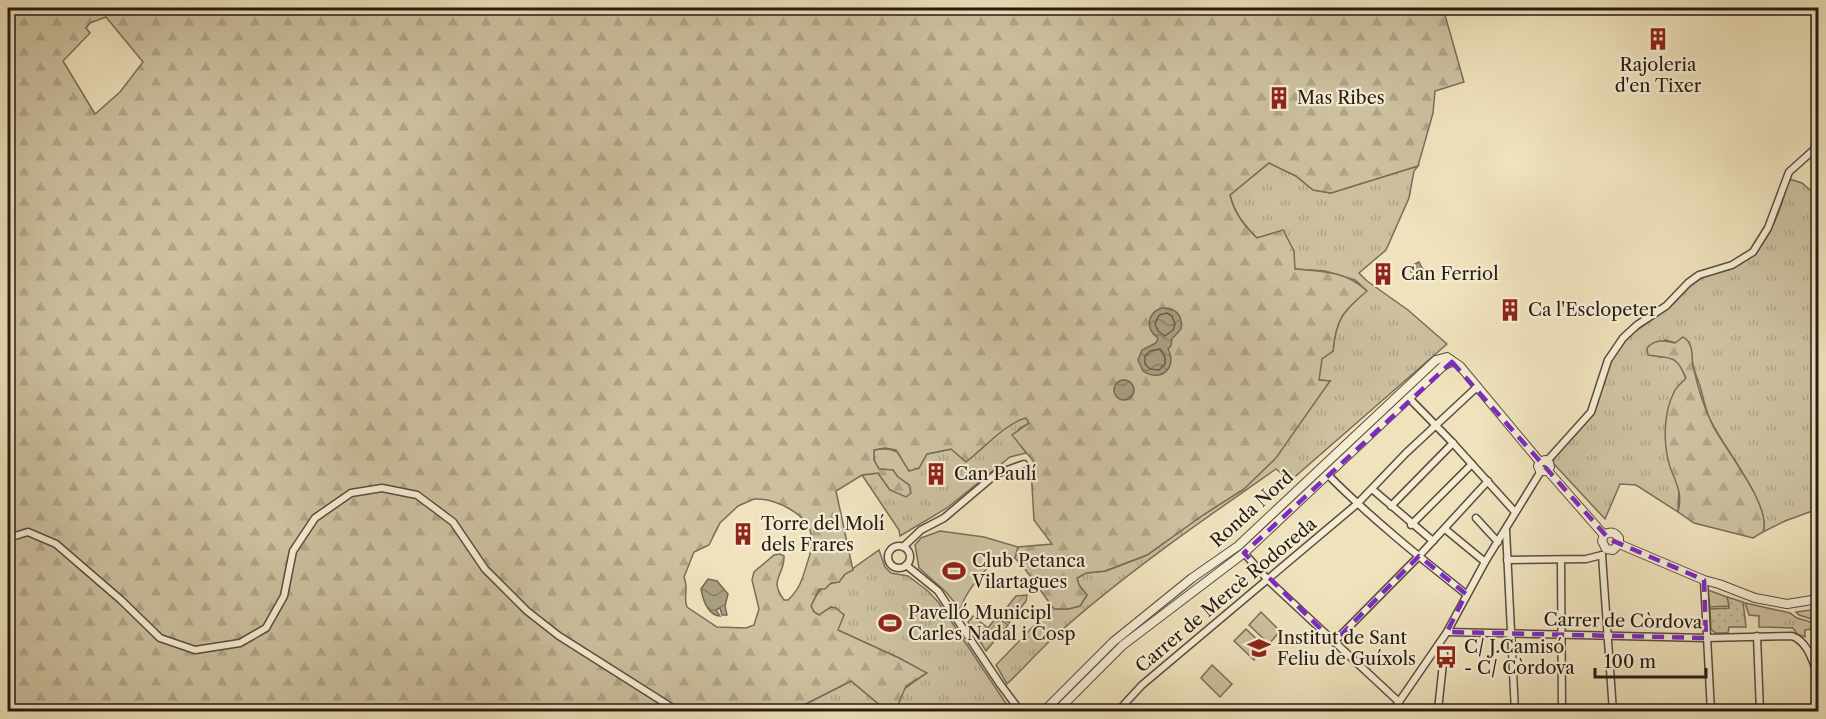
<svg xmlns="http://www.w3.org/2000/svg" width="1826" height="719" font-family="'Libre Caslon Text',serif">
<defs>
<pattern id="grass-tufts" width="24" height="20" patternUnits="userSpaceOnUse" patternTransform="scale(1.5)"><rect width="24" height="20" fill="#ccc09f"/><path d="M3 7l-1-3M5 7V3M7 7l1-3M15 17l-1-3M17 17v-4M19 17l1-3" fill="none" stroke="#afa488"/></pattern>
<pattern id="forest-firs" width="22" height="20" patternUnits="userSpaceOnUse" patternTransform="scale(1.5)"><rect width="22" height="20" fill="#ccc09f"/><path d="M5 1l3.5 6h-7zM16 11l3.5 6h-7z" fill="#afa488"/></pattern>
<pattern id="park-dots" width="8" height="8" patternUnits="userSpaceOnUse" patternTransform="scale(1.5)"><rect width="8" height="8" fill="#ccc09f"/><path d="M2 2h.1M6 6h.1" fill="none" stroke="#afa488" stroke-width="1.8" stroke-linecap="round"/></pattern>
<pattern id="garden-furrows" width="10" height="10" patternUnits="userSpaceOnUse" patternTransform="scale(1.5)"><rect width="10" height="10" fill="#ccc09f"/><path d="M-1 1l2-2M0 10L10 0M9 11l2-2" fill="none" stroke="#afa488"/></pattern>
<pattern id="water-waves" width="16" height="10" patternUnits="userSpaceOnUse" patternTransform="scale(1.5)"><rect width="16" height="10" fill="#aa9f83"/><path d="M0 5q4-4 8 0t8 0" fill="none" stroke="#8a816a"/></pattern>
</defs>
<rect width="100%" height="100%" fill="#efe2bc"/>
<filter id="stains"><feTurbulence type="fractalNoise" baseFrequency=".00333" numOctaves="4"/><feColorMatrix values="0 0 0 0 .2 0 0 0 0 .09 0 0 0 0 .02 0 0 0 .5 -.17"/></filter>
<radialGradient id="worn" r=".72"><stop offset=".6" stop-color="#630" stop-opacity="0"/><stop offset="1" stop-color="#630" stop-opacity=".3"/></radialGradient>
<g fill="url(#grass-tufts)" stroke="#786e5a" stroke-width="1.5">
<path d="M1269 163 1296 176 1313 190 1331 193 1418 166 1414 171 1409 198 1386 250 1359 273 1367 281 1408 310 1447 344 1290 481 1276 469C1203 520 1130 570 1063 629 1043 646 1026 666 1007 684L996 665 1052 607 1055 609H1068L1080 606 1087 595 1079 585 1077 578 1086 573 1106 571 1147 555 1203 515 1244 489 1330 381 1319 380 1321 359 1333 351C1336 316 1343 314 1366 290L1355 280 1325 271 1294 269V251L1268 235 1257 238C1245 226 1234 213 1230 195Z"/>
<path d="M1789 179 1802 183 1818 197V509L1785 521 1763 532C1772 505 1721 445 1709 417 1705 407 1703 397 1700 386 1698 379 1694 372 1693 364 1691 356 1692 350 1689 342L1676 343 1665 340 1659 357 1669 356 1680 363 1686 379 1670 465 1679 488 1678 512 1636 485 1620 484 1605 519 1553 463 1554 457C1566 443 1581 431 1591 416 1605 394 1603 364 1620 345 1634 329 1656 319 1671 306 1682 296 1689 284 1702 278 1713 273 1725 272 1736 266 1769 249 1780 212 1789 179Z"/>
<path d="M1026 417 1029 423 1019 429 1016 438 1026 453 1010 457 947 508 900 536 899 530 862 475 878 473 890 490 909 485 898 477 892 470 879 469 874 460V450C896 446 903 455 919 468L927 454 952 449 966 461C984 448 1006 423 1026 417Z"/>
<path d="M879 550 885 567 891 573 908 576 928 591 939 603 1005 702 1014 711 790 712 851 681 881 706 926 673 899 658 837 630 844 615 831 607 819 615 814 612 811 606C817 592 823 583 839 582L845 574Z"/>
<path d="M1745 603 1790 613 1797 618 1818 624V628L1805 630V637L1797 634 1793 628 1759 627V616L1749 615Z"/>
<path d="M1818 609V621L1799 615 1796 612Z"/>
</g>
<g fill="url(#forest-firs)" stroke="#786e5a" stroke-width="1.5" fill-rule="evenodd">
<path d="M8 8H1443L1464 82 1435 91 1433 113 1418 166 1331 193 1313 190 1296 176 1269 163 1230 195C1234 213 1244 226 1257 238L1283 230 1294 251 1295 269C1322 271 1346 271 1367 291 1343 311 1336 319 1333 351L1322 359 1319 380 1330 381 1276 458 1244 489 1203 515 1147 555 1105 571 1086 573 1077 578 1079 585 1087 595 1080 606 1068 609H1054L1025 569 1015 558 1018 547 1052 544 1034 520 1031 469 1034 462 1012 435 1029 423 1026 418C1006 423 984 448 966 462L951 449 927 454 919 468 909 471 896 450 885 448 874 450V460L879 469 893 470 898 477 909 485 911 493 906 497 890 490 878 473 862 475 836 491 853 570 845 574 839 582 831 583 825 589H819L811 606 814 612 819 615 831 607 836 608 844 615 838 630 899 658 927 673 906 686 898 705 881 706 851 681 790 712 8 711ZM106 17 143 62 120 92 95 114 63 61 90 33 86 28 90 23ZM754 499C774 498 807 513 811 534 814 545 809 557 806 567 802 580 799 590 788 600H784C768 579 785 575 784 556L780 554 774 555 754 572 752 580 759 609 754 625 746 628 717 627 687 607C683 599 689 589 684 577L694 552 709 545 720 523 738 506Z"/>
<path d="M1683 337C1686 339 1688 340 1689 343 1694 351 1691 358 1693 366 1697 384 1705 410 1713 426 1726 451 1772 506 1763 532L1753 538 1694 523 1678 512C1683 493 1676 483 1670 467 1663 444 1663 414 1674 392 1676 387 1682 383 1686 378 1676 354 1671 359 1648 355L1647 348C1655 339 1664 340 1675 343Z"/>
</g>
<path fill="url(#park-dots)" stroke="#786e5a" stroke-width="1.5" d="M1727 597 1743 602 1746 627H1729L1728 633H1715L1711 629 1710 609 1729 608Z"/>
<g fill="url(#garden-furrows)" stroke="#786e5a" stroke-width="1.5">
<path d="M1027 595 1026 601 1009 623 1000 616 1016 596Z"/>
<path d="M973 616 988 628 995 619 996 620 998 618 1008 625 986 651 968 622Z"/>
</g>
<g fill="#ccc09f" stroke="#786e5a" stroke-width="1.5">
<path d="M940 531 984 537 1018 547 1015 558 999 557C987 567 962 595 961 610L945 591 919 568 915 545 921 538Z"/>
<path d="M1708 590 1727 597 1729 606 1710 607Z"/>
<path d="M1261 612 1280 631 1269 644 1249 625Z"/>
<path d="M1246 629 1265 647 1254 660 1234 641Z"/>
<path d="M1212 665 1232 684 1220 697 1201 678Z"/>
</g>
<g fill="url(#water-waves)" stroke="#746b57" stroke-width="1.5">
<path d="M1419 262 1422 268 1428 272 1426 278 1422 277 1418 272H1411V266Z"/>
<path d="M1162 308C1175 307 1183 315 1181 329L1172 339 1171 346 1168 349C1178 368 1160 383 1143 371L1138 360 1142 350 1156 343 1158 338C1145 329 1147 313 1162 308Z"/>
<circle cx="1124" cy="390" r="10"/>
<path d="M708 579 717 581 728 594 725 606 727 615H722L720 608 716 610 720 616C708 615 703 600 701 589Z"/>
</g>
<g fill="none" stroke-linecap="round" stroke-linejoin="round">
<g stroke="#675e4c" stroke-width="1.5">
<path d="M1167 313 1172 316 1175 324 1173 330 1165 336 1158 331 1155 324 1159 315Z"/>
<path d="M1160 349 1165 357V364L1159 370 1150 369 1145 364V356L1150 351Z"/>
</g>
<g stroke="#574e3e" stroke-width="9">
<g id="minor">
<path d="M1409 398 1451 441 1515 512"/>
<path d="M1547 461 1591 412 1608 360 1623 338 1637 325 1666 306 1688 283 1699 275 1732 265 1753 252 1768 228 1789 172 1818 146"/>
<path d="M1328 475C1371 518 1418 556 1466 594"/>
<path d="M1372 489 1433 541"/>
<path d="M1391 506 1453 443"/>
<path d="M1476 518 1498 542"/>
<path d="M1411 525 1472 464"/>
<path d="M1445 529 1485 562"/>
<path d="M1506 530 1515 712"/>
<path d="M8 538 28 532 56 544 121 600 160 638 195 650 240 643 266 628 284 596 293 551 315 518 351 493 382 488 417 495 453 522 485 569 527 611 559 636 679 712"/>
<circle cx="899" cy="557" r="11"/>
<path d="M903 547 921 530 944 518 996 474 1024 464"/>
<path d="M1244 553 1268 580 1399 702"/>
<path d="M1602 555 1613 712"/>
<path d="M1507 560 1586 559 1602 555"/>
<path d="M1561 560 1562 712"/>
<path d="M906 565 938 591 1000 684 1021 712"/>
<path d="M1704 580 1711 712"/>
<path d="M1447 632 1706 638 1792 636C1808 642 1812 660 1818 675"/>
<path d="M1757 636 1760 712"/>
<path d="M1334 642 1419 556 1488 481"/>
<path d="M1438 709 1554 712"/>
<path d="M1438 710 1444 654 1439 644"/>
<path d="M1117 712 1142 685 1357 504 1406 453 1477 387"/>
<path d="M1392 712 1447 632 1485 562 1541 471"/>
</g>
</g>
<g stroke="#574e3e" stroke-width="10">
<g id="tertiary">
<path d="M1540 462 1545 460 1549 463 1550 467 1548 471"/>
<path d="M1548 471 1604 535"/>
<path d="M1604 535 1602 541 1606 549 1613 550 1619 544"/>
<path d="M1604 535C1610 531 1615 532 1619 538V544"/>
<path d="M1619 544 1704 580 1719 584 1755 598 1787 604 1818 599"/>
<path d="M1043 712 1113 642 1192 578 1238 546 1436 360 1447 357 1460 366 1540 462 1538 466 1540 471H1548"/>
<path d="M1056 712 1123 645 1244 553 1444 365 1452 362"/>
</g>
</g>
<use href="#minor" stroke="#f5ecd3" stroke-width="6"/>
<use href="#tertiary" stroke="#f5ecd3" stroke-width="8"/>
</g>
<path fill="none" stroke="#7b2cbf" stroke-width="4.5" stroke-dasharray="12 8" stroke-linejoin="round" d="M1452 362 1609 539 1704 580 1706 638 1447 632 1466 594 1419 556 1334 642 1244 553Z"/>
<defs>
<g id="building-bare" transform="scale(1.8)"><path d="M-4-6H4V6H1V3H-1V6H-4ZM-2.5-4.3h1.7v1.8h-1.7ZM.8-4.3h1.7v1.8H.8ZM-2.5-1h1.7V.8h-1.7ZM.8-1h1.7V.8H.8Z" fill="#8f2418" stroke="#f5ecd3" stroke-width="2.5" paint-order="stroke"/></g>
<g id="stadium-bare" transform="scale(1.8)"><path d="M0-5a6.5 5 0 1 0 0 10a6.5 5 0 1 0 0-10ZM-3.5-1.8h7v3.6h-7Z" fill="#8f2418" stroke="#f5ecd3" stroke-width="2.5" paint-order="stroke"/></g>
<g id="school-bare" transform="scale(1.8)"><path d="M0-5L7-2L0 1L-7-2ZM-4 1L0 2.5L4 1V4Q0 6-4 4Z" fill="#8f2418" stroke="#f5ecd3" stroke-width="2.5" paint-order="stroke"/></g>
<g id="bus-bare" transform="scale(1.8)"><path d="M-5-6H5V4H4V6H2V4H-2V6H-4V4H-5ZM-3.5-4V0h7V-4ZM-3.5 1.2v1.5H-2V1.2ZM2 1.2v1.5H3.5V1.2Z" fill="#8f2418" stroke="#f5ecd3" stroke-width="2.5" paint-order="stroke"/></g>
</defs>
<g fill-rule="evenodd">
<use href="#building-bare" x="1658" y="39"/>
<use href="#building-bare" x="1279" y="98"/>
<use href="#building-bare" x="1383" y="274"/>
<use href="#building-bare" x="1510" y="310"/>
<use href="#building-bare" x="936" y="474"/>
<use href="#building-bare" x="743" y="534"/>
<use href="#stadium-bare" x="954" y="571"/>
<use href="#stadium-bare" x="890" y="623"/>
<use href="#school-bare" x="1259" y="648"/>
<use href="#bus-bare" x="1446" y="657"/>
</g>
<g text-anchor="middle" dominant-baseline="central" stroke-width="4.5" stroke-linejoin="round" paint-order="stroke">
<g font-size="18" fill="#241c14" stroke="#f5ecd3" text-anchor="start">
<text x="1658" y="65" text-anchor="middle">Rajoleria<tspan x="1658" dy="21">d'en Tixer</tspan></text>
<text x="1297" y="98">Mas Ribes</text>
<text x="1401" y="274">Can Ferriol</text>
<text x="1528" y="310">Ca l'Esclopeter</text>
<text x="954" y="474">Can Paulí</text>
<text x="761" y="524">Torre del Molí<tspan x="761" dy="21">dels Frares</tspan></text>
<text x="972" y="561">Club Petanca<tspan x="972" dy="21">Vilartagues</tspan></text>
<text x="908" y="613">Pavelló Municipl<tspan x="908" dy="21">Carles Nadal i Cosp</tspan></text>
<text x="1277" y="638">Institut de Sant<tspan x="1277" dy="21">Feliu de Guíxols</tspan></text>
<text x="1464" y="647">C/ J.Camisó<tspan x="1464" dy="21">- C/ Còrdova</tspan></text>
</g>
<g font-size="18" fill="#241c14" stroke="#f5ecd3">
<text transform="translate(1252 509) rotate(-42)">Ronda Nord</text>
<text transform="translate(1226 595) rotate(-40)">Carrer de Mercè Rodoreda</text>
<text transform="translate(1623 621) rotate(1)">Carrer de Còrdova</text>
</g>
</g>
<rect width="1826" height="719" fill="none" stroke="#efe2bc" stroke-width="30"/>
<rect x="9" y="9" width="1808" height="701" fill="none" stroke="#241c14" stroke-width="3"/>
<rect x="15" y="15" width="1796" height="689" fill="none" stroke="#241c14" stroke-width="1.5"/>
<path d="M1595 668v9h111v-9" fill="none" stroke="#241c14" stroke-width="3"/>
<text x="1604" y="668" font-size="18" fill="#241c14" stroke="#f5ecd3" stroke-width="4.5" paint-order="stroke">100 m</text>
<rect width="100%" height="100%" filter="url(#stains)"/>
<rect width="100%" height="100%" fill="url(#worn)"/>
</svg>
